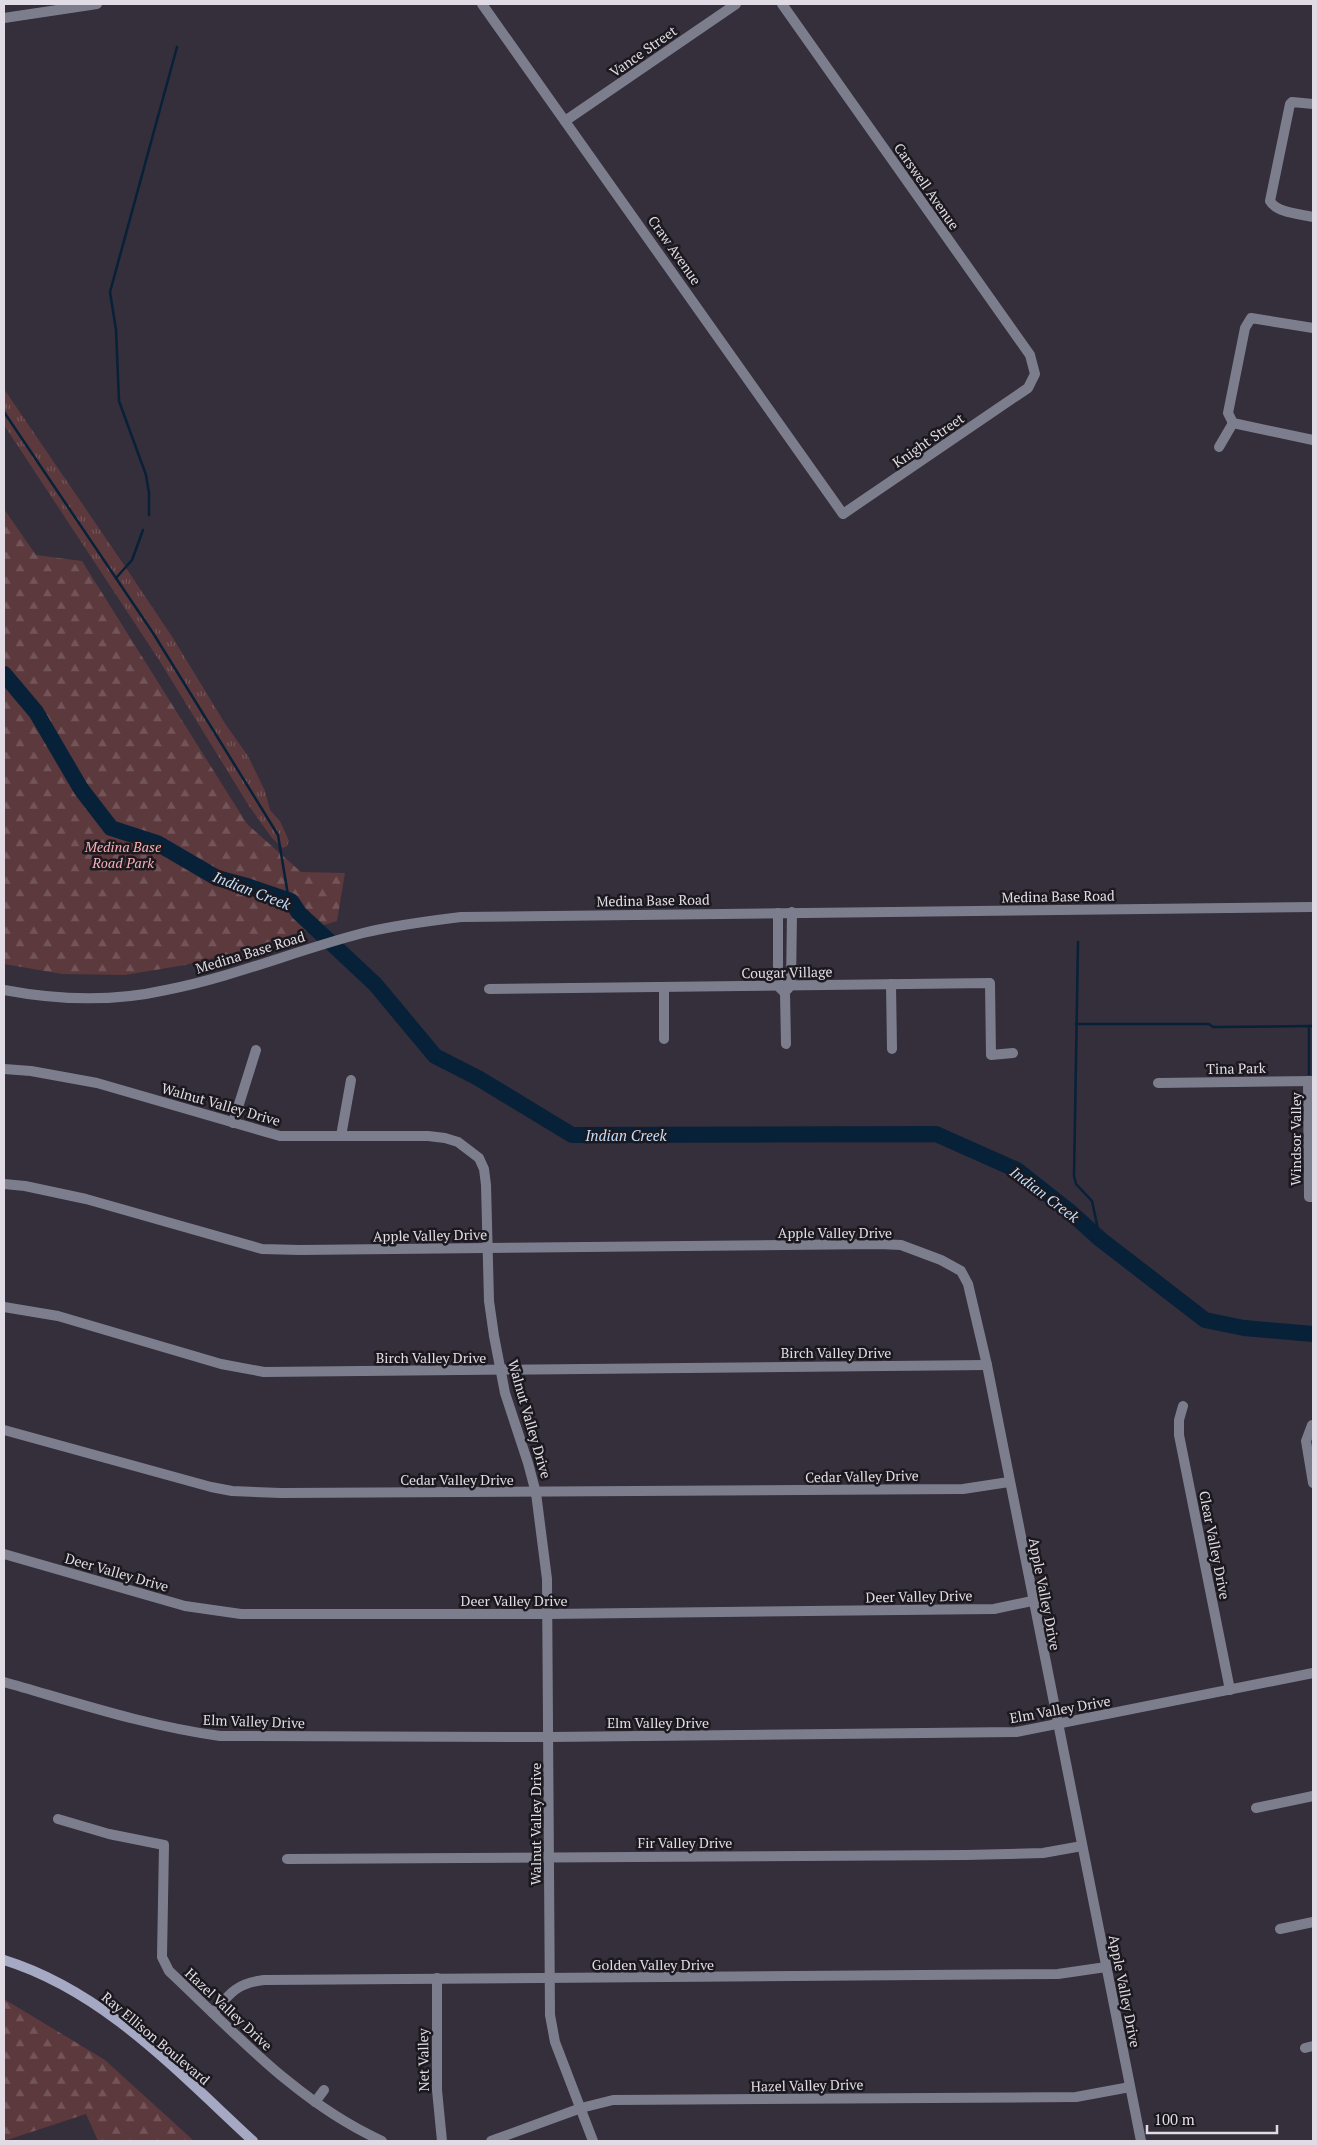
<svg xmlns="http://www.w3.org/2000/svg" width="1317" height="2145" font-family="'PT Serif',serif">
<defs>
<pattern id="grass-tufts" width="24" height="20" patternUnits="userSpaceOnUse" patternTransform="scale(1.25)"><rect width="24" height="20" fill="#5c393d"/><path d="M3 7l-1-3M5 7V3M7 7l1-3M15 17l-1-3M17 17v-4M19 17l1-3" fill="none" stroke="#735559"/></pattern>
<pattern id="forest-firs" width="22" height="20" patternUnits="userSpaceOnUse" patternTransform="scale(1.25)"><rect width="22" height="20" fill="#5c393d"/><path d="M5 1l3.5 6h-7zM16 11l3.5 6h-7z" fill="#735559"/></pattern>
</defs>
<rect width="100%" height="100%" fill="#352e3b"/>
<path fill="url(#grass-tufts)" d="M4 389 120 559 173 638 226 725 248 756 265 791 270 810 280 821 289 841 287 846 283 848 272 838 249 806 159 660 4 425Z"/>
<g fill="url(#forest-firs)">
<path d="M4 509 36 555 82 561 247 824 301 872 345 873 337 921 236 952 185 965 125 975 62 974 4 964Z"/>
<path d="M4 1999 105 2060 194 2141H98L86 2114 4 2141Z"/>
</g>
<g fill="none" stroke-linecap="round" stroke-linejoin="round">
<g stroke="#072139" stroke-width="2.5">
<path d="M4 412 153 633 278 835 288 895 291 901"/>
<path d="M149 515V493L146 475 119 401 116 330 110 292 177 47"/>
<path d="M116 578 132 560 143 530"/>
<path d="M1078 942 1074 1176 1076 1184 1092 1201 1100 1239"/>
<path d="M1076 1024H1209L1213 1027 1313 1026"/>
<path d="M1309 1026V1074"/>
</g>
<path stroke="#072139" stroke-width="16" d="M4 674 36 712 81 789 111 828 157 843 217 878 247 886 291 901 299 913 375 984 435 1056 478 1078 572 1135 936 1134 1017 1170 1069 1211 1100 1239 1205 1320 1244 1328 1313 1334"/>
<g stroke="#7c7e8e" stroke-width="10">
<path d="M482 4 843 514 1028 388 1035 374 1030 355 782 4"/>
<path d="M4 18 97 4"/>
<path d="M1313 104 1292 102 1290 104 1270 201C1277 213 1300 214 1313 217"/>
<path d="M565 121 736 4"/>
<path d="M1313 328 1251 318 1245 328 1228 413 1233 423 1313 440"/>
<path d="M1219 447 1233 423"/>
<path d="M778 913V986L785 993 786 1044"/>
<path d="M891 984 892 1049"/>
<path d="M664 987V1039"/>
<path d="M489 989 990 983 991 1055 1013 1053"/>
<path d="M787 990 791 985 792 912"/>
<path d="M4 1069 31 1071 97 1083 280 1136H428L445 1138 458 1142 479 1158 484 1169 486 1185 489 1301 494 1336 505 1393 528 1463 536 1493 547 1579 550 2015 555 2042 593 2141"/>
<path d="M1308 1081 1309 1197H1313"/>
<path d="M1158 1083 1313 1081"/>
<path d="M233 1123 256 1050"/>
<path d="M341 1136 351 1080"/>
<path d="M4 1184 25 1186 86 1199 262 1249 300 1250 879 1244 901 1245 941 1260 961 1271 968 1284 987 1365 1141 2141"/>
<path d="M4 1307 58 1316 221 1364 264 1372 987 1365"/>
<path d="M1183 1406 1179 1420V1435L1230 1690"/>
<path d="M1312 1425 1306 1441 1313 1483"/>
<path d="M4 1430 211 1487 232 1491 281 1493 963 1489 1009 1482"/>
<path d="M4 1554 185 1606 241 1614H548L994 1609 1032 1601"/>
<path d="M4 1682C75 1702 146 1726 220 1736L549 1737 1016 1732 1313 1673"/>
<path d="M1256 1808 1313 1796"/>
<path d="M58 1819 109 1834 164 1845 162 1957 169 1971C235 2033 298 2103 382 2141"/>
<path d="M287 1859 966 1855 1043 1853 1082 1846"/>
<path d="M1280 1929 1313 1922"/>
<path d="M437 1978V2090L442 2141"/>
<path d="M213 2013C230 1993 237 1983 264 1980L1058 1974 1106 1967"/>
<path d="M1305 2048 1313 2046"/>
<path d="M315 2102 324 2090"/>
<path d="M491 2141 581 2108 613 2100 1076 2097 1130 2087"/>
</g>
<path stroke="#7c7e8e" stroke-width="10" d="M4 990C57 1000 113 1002 166 990 233 977 297 950 363 933 395 925 428 921 461 917L1313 907"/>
<path stroke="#a6a9c3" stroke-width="10" d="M4 1960C104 1991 178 2072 253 2141"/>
</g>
<g text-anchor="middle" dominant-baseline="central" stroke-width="5" stroke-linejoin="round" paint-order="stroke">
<g font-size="14" fill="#e0dbe4" stroke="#1b181e">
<text transform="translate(643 51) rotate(-35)">Vance Street</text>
<text transform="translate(927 186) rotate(55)">Carswell Avenue</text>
<text transform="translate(675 250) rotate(55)">Craw Avenue</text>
<text transform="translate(928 440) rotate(-35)">Knight Street</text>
<text transform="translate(1058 896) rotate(-1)">Medina Base Road</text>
<text transform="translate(653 900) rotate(-1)">Medina Base Road</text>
<text transform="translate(250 952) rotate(-17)">Medina Base Road</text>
<text transform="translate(787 972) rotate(-1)">Cougar Village</text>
<text transform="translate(1236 1068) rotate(-1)">Tina Park</text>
<text transform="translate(221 1104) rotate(16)">Walnut Valley Drive</text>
<text transform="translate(1295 1139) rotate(-90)">Windsor Valley</text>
<text x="835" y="1232">Apple Valley Drive</text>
<text transform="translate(430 1235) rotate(-1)">Apple Valley Drive</text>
<text x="836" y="1352">Birch Valley Drive</text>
<text x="431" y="1357">Birch Valley Drive</text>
<text transform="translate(530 1419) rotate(74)">Walnut Valley Drive</text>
<text transform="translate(862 1476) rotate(-1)">Cedar Valley Drive</text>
<text x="457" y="1479">Cedar Valley Drive</text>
<text transform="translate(1215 1545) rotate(79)">Clear Valley Drive</text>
<text transform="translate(117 1572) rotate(16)">Deer Valley Drive</text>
<text transform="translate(1045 1594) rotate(79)">Apple Valley Drive</text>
<text transform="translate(919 1596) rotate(-1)">Deer Valley Drive</text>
<text x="514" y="1600">Deer Valley Drive</text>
<text transform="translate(1060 1709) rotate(-10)">Elm Valley Drive</text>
<text transform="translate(254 1721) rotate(2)">Elm Valley Drive</text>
<text x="658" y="1722">Elm Valley Drive</text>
<text transform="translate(535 1824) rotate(-90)">Walnut Valley Drive</text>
<text x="685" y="1842">Fir Valley Drive</text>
<text x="653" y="1964">Golden Valley Drive</text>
<text transform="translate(1125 1991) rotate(79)">Apple Valley Drive</text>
<text transform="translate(229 2009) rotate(43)">Hazel Valley Drive</text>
<text transform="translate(156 2038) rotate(40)">Ray Ellison Boulevard</text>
<text transform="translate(423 2060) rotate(-91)">Net Valley</text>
<text transform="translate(807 2085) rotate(-1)">Hazel Valley Drive</text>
</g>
<g font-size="14" font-style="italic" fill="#f9b0b9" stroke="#1b181e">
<text x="123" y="846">Medina Base<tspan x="123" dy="16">Road Park</tspan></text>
</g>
<g font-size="15" font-style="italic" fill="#c2dffd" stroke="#1b181e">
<text transform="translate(252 890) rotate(21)">Indian Creek</text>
<text x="626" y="1135">Indian Creek</text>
<text transform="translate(1045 1194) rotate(37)">Indian Creek</text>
</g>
</g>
<rect width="1317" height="2145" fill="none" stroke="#e0dbe4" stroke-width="10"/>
<path d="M1147 2125v8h130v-8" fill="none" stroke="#e0dbe4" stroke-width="2.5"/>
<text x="1154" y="2125" font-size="15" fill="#e0dbe4" stroke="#1b181e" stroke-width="4" paint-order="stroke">100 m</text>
</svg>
